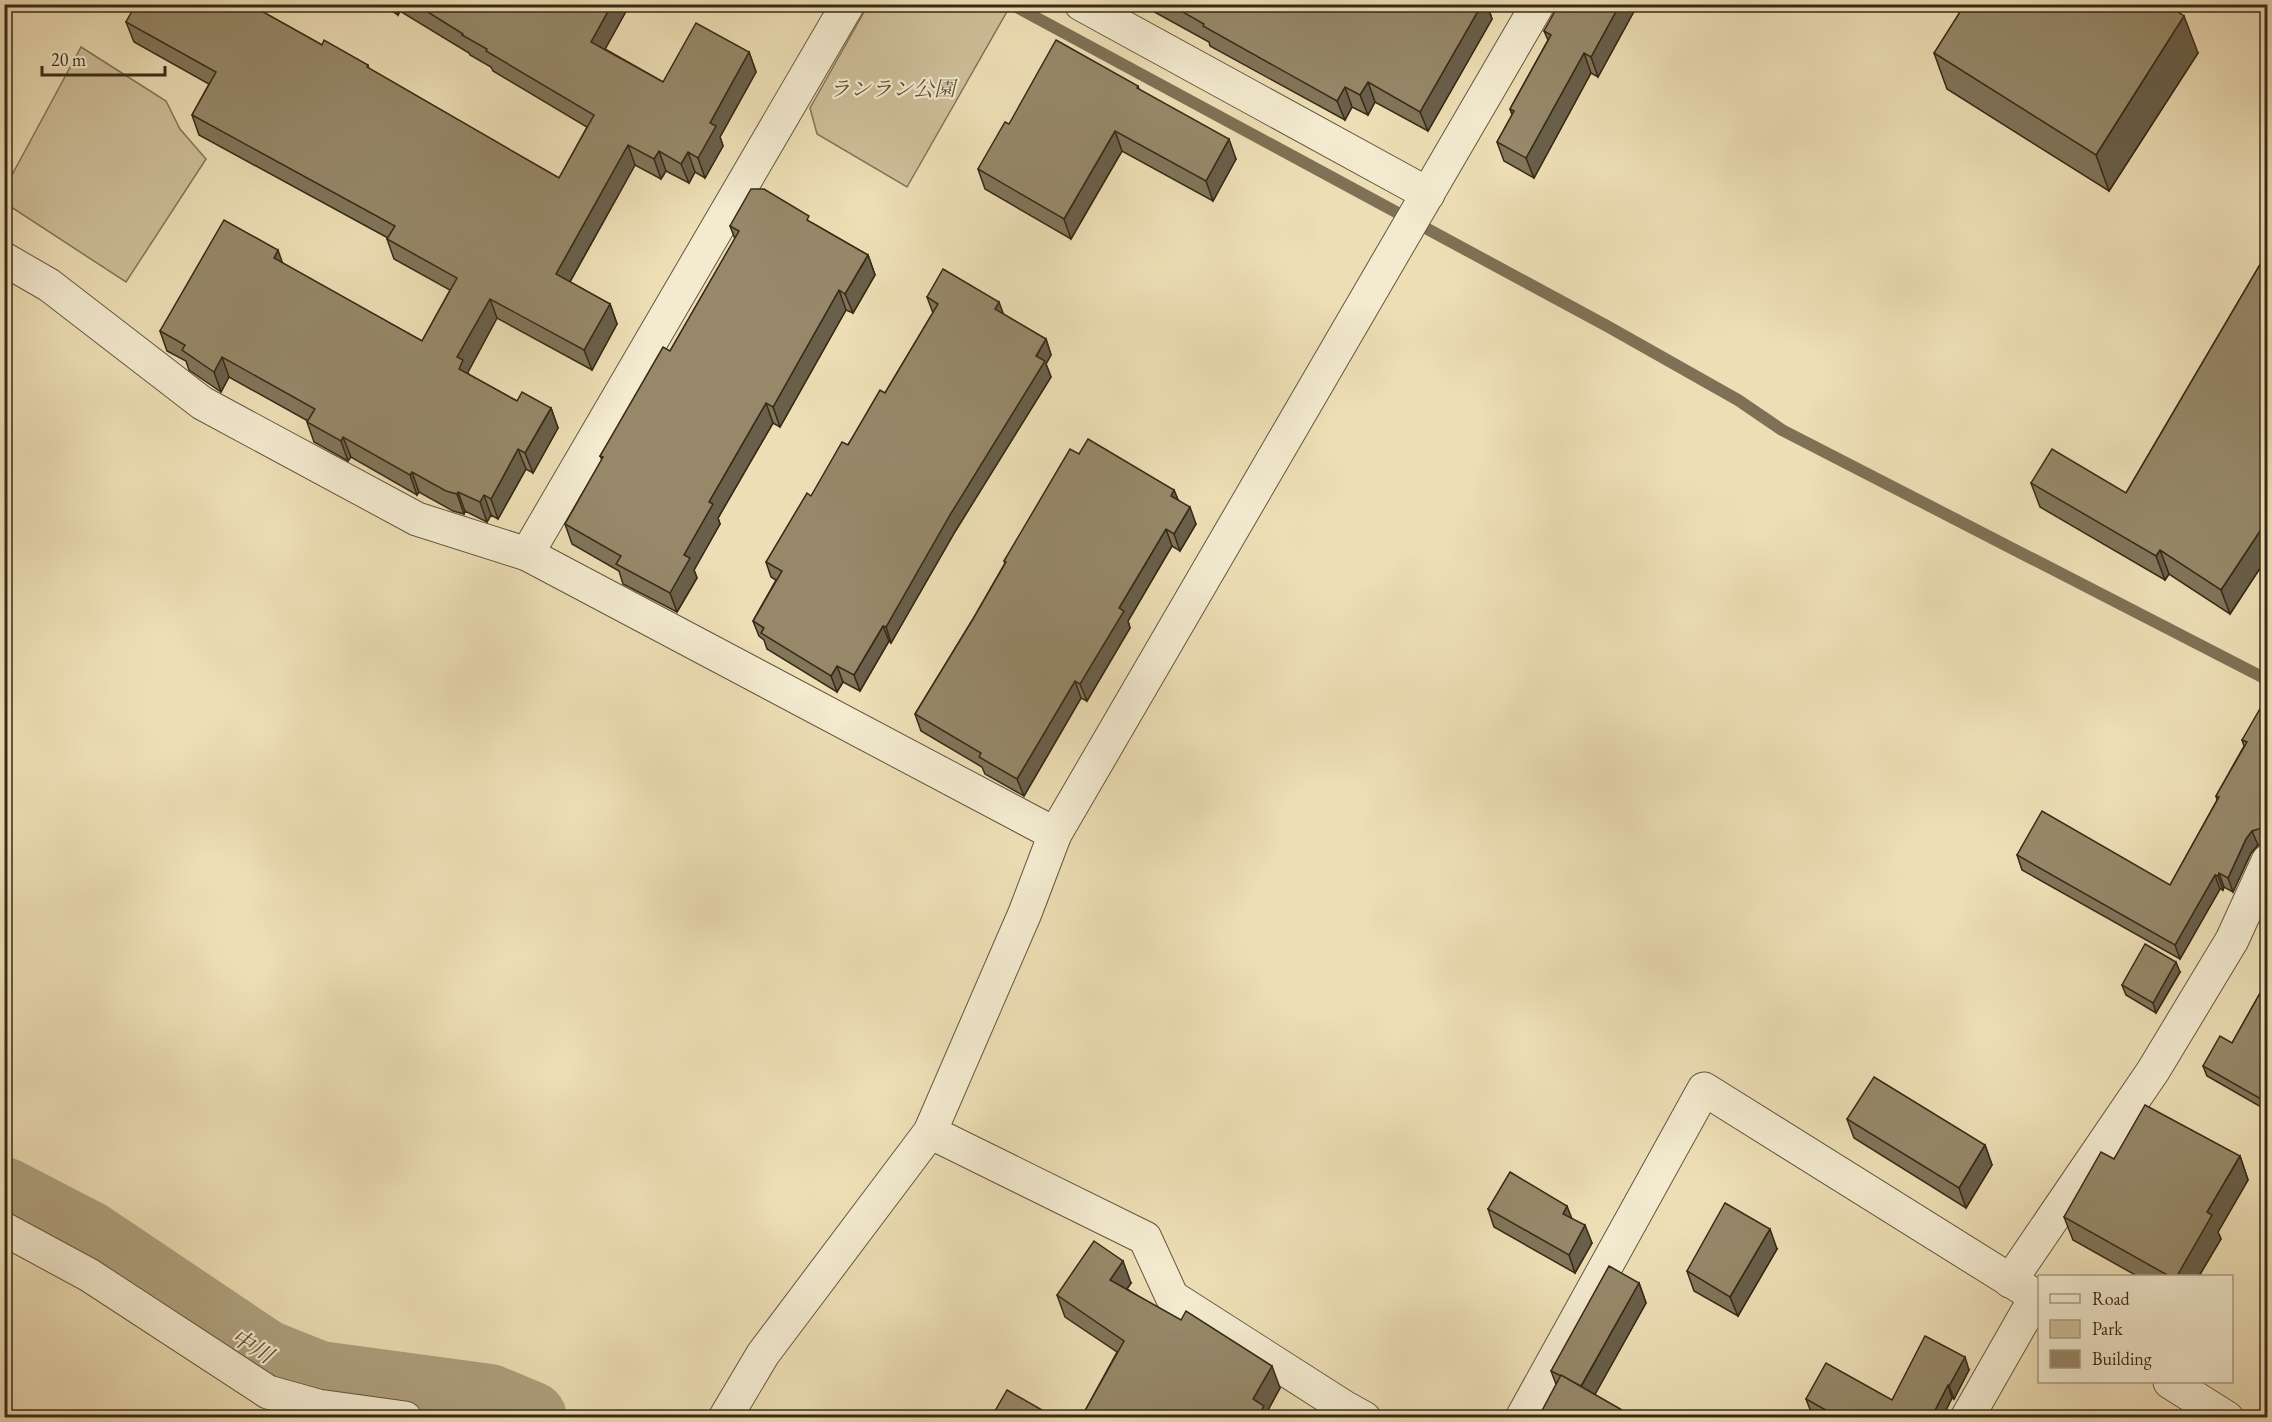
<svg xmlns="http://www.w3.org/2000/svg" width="2272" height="1422" font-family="'EB Garamond','Noto Serif JP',serif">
<rect width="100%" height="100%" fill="#eddeb5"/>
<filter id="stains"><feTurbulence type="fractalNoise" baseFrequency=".00333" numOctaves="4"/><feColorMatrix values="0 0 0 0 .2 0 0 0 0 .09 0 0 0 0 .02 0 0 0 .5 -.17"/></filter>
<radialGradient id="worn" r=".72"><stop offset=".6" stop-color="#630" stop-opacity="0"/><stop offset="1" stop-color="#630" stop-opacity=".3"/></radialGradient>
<g fill="#cebf9a" stroke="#837458" stroke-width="1.5">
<path d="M1003 5 1009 8 907 187 817 134 810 108 868 5Z"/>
<path d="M81 47 166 101 180 129 206 159 126 282 5 203V188Z"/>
</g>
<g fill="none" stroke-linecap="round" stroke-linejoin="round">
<path stroke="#7f7155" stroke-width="12" d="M1011 4 1607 326 1738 400 1782 430 2268 680"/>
<path stroke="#afa17f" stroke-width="74" d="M4 1194 87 1237 264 1356 319 1378 489 1401 530 1418"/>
<g stroke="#65573e" stroke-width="35">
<g id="minor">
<path d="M1081 4 1428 194"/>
<path d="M4 259 49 285 202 403 417 519 527 554 1055 834"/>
<path d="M527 554 848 4"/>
<path d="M930 1132 1145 1238 1172 1297 1344 1407 1364 1418"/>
<path d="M4 1229 89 1275 268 1392 318 1406 405 1418"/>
<path d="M2010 1281 2153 1071 2232 940 2268 861"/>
<path d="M2170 1382 2227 1418"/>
<path d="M725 1418 763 1354 930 1132 1025 913 1055 834 1538 4"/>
<path d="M1522 1418 1704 1089 2040 1299"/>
<path d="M1967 1418 2036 1297"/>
</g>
</g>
<use href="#minor" stroke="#f3eacf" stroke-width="33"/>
</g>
<g fill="#81755a" stroke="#382a16" stroke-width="1.5">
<path d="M380 4H630L605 49 663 82 749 52 756 72 720 137 723 146 705 178 695 172 689 183 666 171 661 179 635 165 570 282 610 304 617 324 592 370 497 318 468 372V374L517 401 551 408 558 428 533 473 526 469 498 519 491 515 487 522 465 511 464 514 453 511 419 492 417 495 351 457 348 461 314 442 307 422 308 421 229 377 221 392 189 370 186 361 167 351 160 331 283 264 422 341 450 290 394 259 387 239 388 238 199 135 192 115 209 84 134 42 126 22 256 8 322 45 368 65 369 69 559 178 587 127 493 71 491 67 470 55 469 53 400 11 398 15Z"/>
<path d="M1140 4H1487L1492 19 1428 131 1375 102 1368 115 1352 107 1345 120 1210 46 1209 42Z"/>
<path d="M1638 4 1598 77 1591 73 1534 178 1504 161 1497 142 1512 115 1510 109 1548 40 1544 31Z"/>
<path d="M1934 53H2198L2109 191 1947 89Z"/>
<path d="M1138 86 1139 89 1236 159 1213 201 1122 151 1071 239 985 189 978 169 1009 124Z"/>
<path d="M812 223 868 255 875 275 853 313 846 310 780 427 773 423 718 518 720 524 694 570 697 578 677 612 623 584 619 571 572 544 565 524 602 460 600 456 670 351 735 239 730 226Z"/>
<path d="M2268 251V556L2230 614 2169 574 2165 580 2040 507 2031 483 2126 493Z"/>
<path d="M927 297 1003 314 1046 339 1051 355 1046 364 1051 377 956 530 891 643 889 641 860 691 843 682 837 692 767 649 764 640 759 636 753 621 776 580 771 577 766 562 811 496 885 393 933 313Z"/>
<path d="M1079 454 1174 490 1178 500 1196 524 1180 551 1172 546 1128 621 1130 628 1087 701 1081 698 1024 796 985 774 982 767 921 731 915 714 973 619 1005 563 1004 561Z"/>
<path d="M2268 711V842L2258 845 2251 853 2233 892 2224 887 2223 890 2220 889 2180 959 2022 870 2017 855 2170 885 2217 800 2216 796 2244 746 2242 740Z"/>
<path d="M2268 882V911L2266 910 2261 896Z"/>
<path d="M2180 972 2156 1013 2126 995 2122 985Z"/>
<path d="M2268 979V1111L2207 1076 2203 1066 2232 1043Z"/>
<path d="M1847 1119 1985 1145 1992 1165 1966 1208 1854 1138Z"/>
<path d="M2240 1156 2248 1180 2218 1232 2221 1239 2199 1276H2137L2073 1240 2064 1217 2114 1159Z"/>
<path d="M1488 1209 1572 1219 1592 1243 1575 1273 1494 1227Z"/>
<path d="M1777 1249 1738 1316 1694 1291 1687 1271Z"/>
<path d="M1131 1283 1127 1289 1280 1388 1267 1412 1269 1418H1081L1117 1352 1065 1317 1057 1295Z"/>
<path d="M1639 1283 1646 1303 1595 1394 1556 1384 1551 1371Z"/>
<path d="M1969 1370 1954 1399 1952 1398 1942 1418H1821L1811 1412 1806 1399 1892 1400Z"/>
</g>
<g fill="#695f4a" stroke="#382a16" stroke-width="1.5">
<path d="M244 4H258L249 20Z"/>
<path d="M394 4H398L400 11 398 15Z"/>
<path d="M612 4H630L598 62 591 42Z"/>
<path d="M1482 4H1487L1492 19 1428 131 1420 112Z"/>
<path d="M1620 4H1638L1598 77 1591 57Z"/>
<path d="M2184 16 2198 53 2109 191 2096 155Z"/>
<path d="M749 52 756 72 720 137 723 146 705 178 698 158 710 123Z"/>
<path d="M1584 53 1591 73 1534 178 1526 158Z"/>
<path d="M1368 82 1375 102 1368 115 1360 95Z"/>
<path d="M1345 87 1352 107 1345 120 1337 101Z"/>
<path d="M1115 131 1122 151 1071 239 1064 219Z"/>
<path d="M1229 139 1236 159 1213 201 1206 181Z"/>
<path d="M628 145 635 165 563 294 556 274Z"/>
<path d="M659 151 666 171 661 179 654 159Z"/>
<path d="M688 152 695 172 689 183 681 164Z"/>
<path d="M278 250 285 270 274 258Z"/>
<path d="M868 255 875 275 853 313 845 294Z"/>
<path d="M839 290 846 310 780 427 773 407Z"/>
<path d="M490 299 497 318 468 372 471 380 459 369 457 357Z"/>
<path d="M999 302 1005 318 995 309Z"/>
<path d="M610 304 617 324 592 370 584 350Z"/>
<path d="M1046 339 1051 355 1046 364 1051 377 956 530 891 643 886 627Z"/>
<path d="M222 357 229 377 221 392 214 372Z"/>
<path d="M766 403 773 423 718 518 720 524 694 570 697 578 677 612 670 593 684 555 709 502Z"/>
<path d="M551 408 558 428 533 473 525 453Z"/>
<path d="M343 437 351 457 348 461 341 441Z"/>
<path d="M518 449 526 469 498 519 491 499Z"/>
<path d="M412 472 419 492 417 495 410 475Z"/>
<path d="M1174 490 1181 507 1171 496Z"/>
<path d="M458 492 465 511 464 514 457 494Z"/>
<path d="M484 495 491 515 487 522 480 502Z"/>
<path d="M1190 507 1196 524 1180 551 1174 534Z"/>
<path d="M2268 519V556L2230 614 2221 590Z"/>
<path d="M1166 529 1172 546 1128 621 1130 628 1087 701 1080 684 1119 608Z"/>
<path d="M2160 550 2169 574 2165 580 2156 556Z"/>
<path d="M883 626 889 641 860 691 854 675Z"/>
<path d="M837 666 843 682 837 692 831 676Z"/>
<path d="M1075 681 1081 698 1024 796 1017 779Z"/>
<path d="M2252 831 2258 845 2251 853 2233 892 2228 878 2246 839Z"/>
<path d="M2219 873 2224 887 2223 890 2218 876Z"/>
<path d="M2215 875 2220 889 2180 959 2175 945Z"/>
<path d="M2176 962 2180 972 2156 1013 2153 1003Z"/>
<path d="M1985 1145 1992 1165 1966 1208 1959 1188Z"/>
<path d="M2240 1156 2248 1180 2218 1232 2221 1239 2199 1276H2177L2207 1212Z"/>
<path d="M1567 1206 1574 1224 1563 1214Z"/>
<path d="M1585 1225 1592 1243 1575 1273 1569 1255Z"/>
<path d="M1770 1229 1777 1249 1738 1316 1730 1297Z"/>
<path d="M1123 1261 1131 1283 1118 1302 1110 1280Z"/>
<path d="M1639 1283 1646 1303 1588 1407 1581 1387Z"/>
<path d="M1965 1357 1969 1370 1954 1399 1949 1386Z"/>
<path d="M1272 1366 1280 1388 1267 1412 1269 1418H1257L1253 1399Z"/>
<path d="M1948 1385 1952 1398 1942 1418H1931Z"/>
</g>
<g fill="#968869" stroke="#382a16" stroke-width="1.5">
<path d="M136 4H249L322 45 324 40 368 65 367 67 559 178 594 115 486 51 487 49 462 35 463 34 415 4H612L591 42 663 82 696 23 749 52 710 123 716 126 698 158 688 152 681 164 659 151 654 159 628 145 556 274 610 304 584 350 490 299 457 357 463 360 459 369 517 401 522 392 551 408 525 453 518 449 491 499 484 495 480 502 458 492 457 494 446 491 412 472 410 475 343 437 341 441 307 422 315 409 222 357 214 372 182 350 185 345 160 331 224 220 278 250 274 258 422 341 457 278 387 239 395 226 192 115 216 72 126 22Z"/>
<path d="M1169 4H1482L1420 112 1368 82 1360 95 1345 87 1337 101 1203 26 1204 24Z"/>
<path d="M1559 4H1620L1591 57 1584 53 1526 158 1497 142 1514 111 1510 109 1551 35 1544 31Z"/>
<path d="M1965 4H2166L2184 16 2096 155 1934 53Z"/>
<path d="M1056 40 1138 86 1137 88 1229 139 1206 181 1115 131 1064 219 978 169 1005 122 1009 124Z"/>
<path d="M751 189H764L809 216 807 220 868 255 845 294 839 290 773 407 766 403 709 502 713 504 684 555 690 558 670 593 616 564 621 556 565 524 603 457 600 456 663 347 670 351 739 231 730 226Z"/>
<path d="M2268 251V519L2221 590 2160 550 2156 556 2031 483 2052 449 2126 493Z"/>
<path d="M943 269 999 302 995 309 1046 339 1036 356 1045 361 950 515 886 627 883 626 854 675 837 666 831 676 761 633 764 628 753 621 782 571 766 562 807 493 811 496 842 442 848 445 880 390 885 393 938 304 927 297Z"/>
<path d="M1088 439 1174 490 1171 496 1190 507 1174 534 1166 529 1119 608 1124 611 1080 684 1075 681 1017 779 979 757 981 753 915 714 973 619 1006 562 1004 561 1070 449 1079 454Z"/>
<path d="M2261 707 2268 711V829L2262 828 2252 831 2246 839 2228 878 2219 873 2218 876 2215 875 2175 945 2017 855 2042 811 2170 885 2219 797 2216 796 2247 742 2242 740Z"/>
<path d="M2268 882V900L2261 896Z"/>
<path d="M2145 944 2176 962 2153 1003 2122 985Z"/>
<path d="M2268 979V1103L2203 1066 2220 1036 2232 1043Z"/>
<path d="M1874 1077 1985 1145 1959 1188 1847 1119Z"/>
<path d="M2145 1105 2240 1156 2207 1212 2212 1215 2177 1276H2169L2064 1217 2101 1152 2114 1159Z"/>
<path d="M1510 1172 1567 1206 1563 1214 1585 1225 1569 1255 1488 1209Z"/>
<path d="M1725 1203 1770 1229 1730 1297 1687 1271Z"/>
<path d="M1094 1241 1123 1261 1110 1280 1181 1320 1186 1311 1272 1366 1253 1399 1264 1406 1257 1418H1081L1124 1341 1057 1295Z"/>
<path d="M1609 1266 1639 1283 1581 1386 1551 1371Z"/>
<path d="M1925 1336 1965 1357 1949 1386 1948 1385 1931 1418H1840L1806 1399 1826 1363 1892 1400Z"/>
<path d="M1561 1375 1636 1418H1538Z"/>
<path d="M1007 1390 1056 1418H991Z"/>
<path d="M847 1411 858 1418H843Z"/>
</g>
<g text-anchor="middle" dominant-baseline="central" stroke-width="4.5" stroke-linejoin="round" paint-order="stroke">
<g font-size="21" font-style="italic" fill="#5e4f37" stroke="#f3eacf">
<text x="892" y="88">ランラン公園</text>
</g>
<g font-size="22" font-style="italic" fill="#5c4e36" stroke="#f3eacf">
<text transform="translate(252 1346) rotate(31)">中川</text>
</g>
</g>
<rect width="2272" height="1422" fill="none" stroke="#eddeb5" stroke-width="24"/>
<rect x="6" y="6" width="2260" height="1410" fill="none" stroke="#382a16" stroke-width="3"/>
<rect x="12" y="12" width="2248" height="1398" fill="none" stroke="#382a16" stroke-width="1.5"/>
<rect x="2038" y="1275" width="195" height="108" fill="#f3eacf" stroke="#a89d85" stroke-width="1.5"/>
<rect x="2050" y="1294" width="30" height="9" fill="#f3eacf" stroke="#a89d85" stroke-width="1.5"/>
<text x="2092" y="1305" font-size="18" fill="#382a16">Road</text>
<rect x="2050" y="1320" width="30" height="18" fill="#cebf9a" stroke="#a89d85" stroke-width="1.5"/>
<text x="2092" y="1335" font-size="18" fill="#382a16">Park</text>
<rect x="2050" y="1350" width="30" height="18" fill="#968869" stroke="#a89d85" stroke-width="1.5"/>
<text x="2092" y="1365" font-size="18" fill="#382a16">Building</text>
<path d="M42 66v9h123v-9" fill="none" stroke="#382a16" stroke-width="3"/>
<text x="51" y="66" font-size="18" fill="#382a16" stroke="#f3eacf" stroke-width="4.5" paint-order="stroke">20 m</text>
<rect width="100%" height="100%" filter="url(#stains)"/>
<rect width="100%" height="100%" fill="url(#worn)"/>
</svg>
